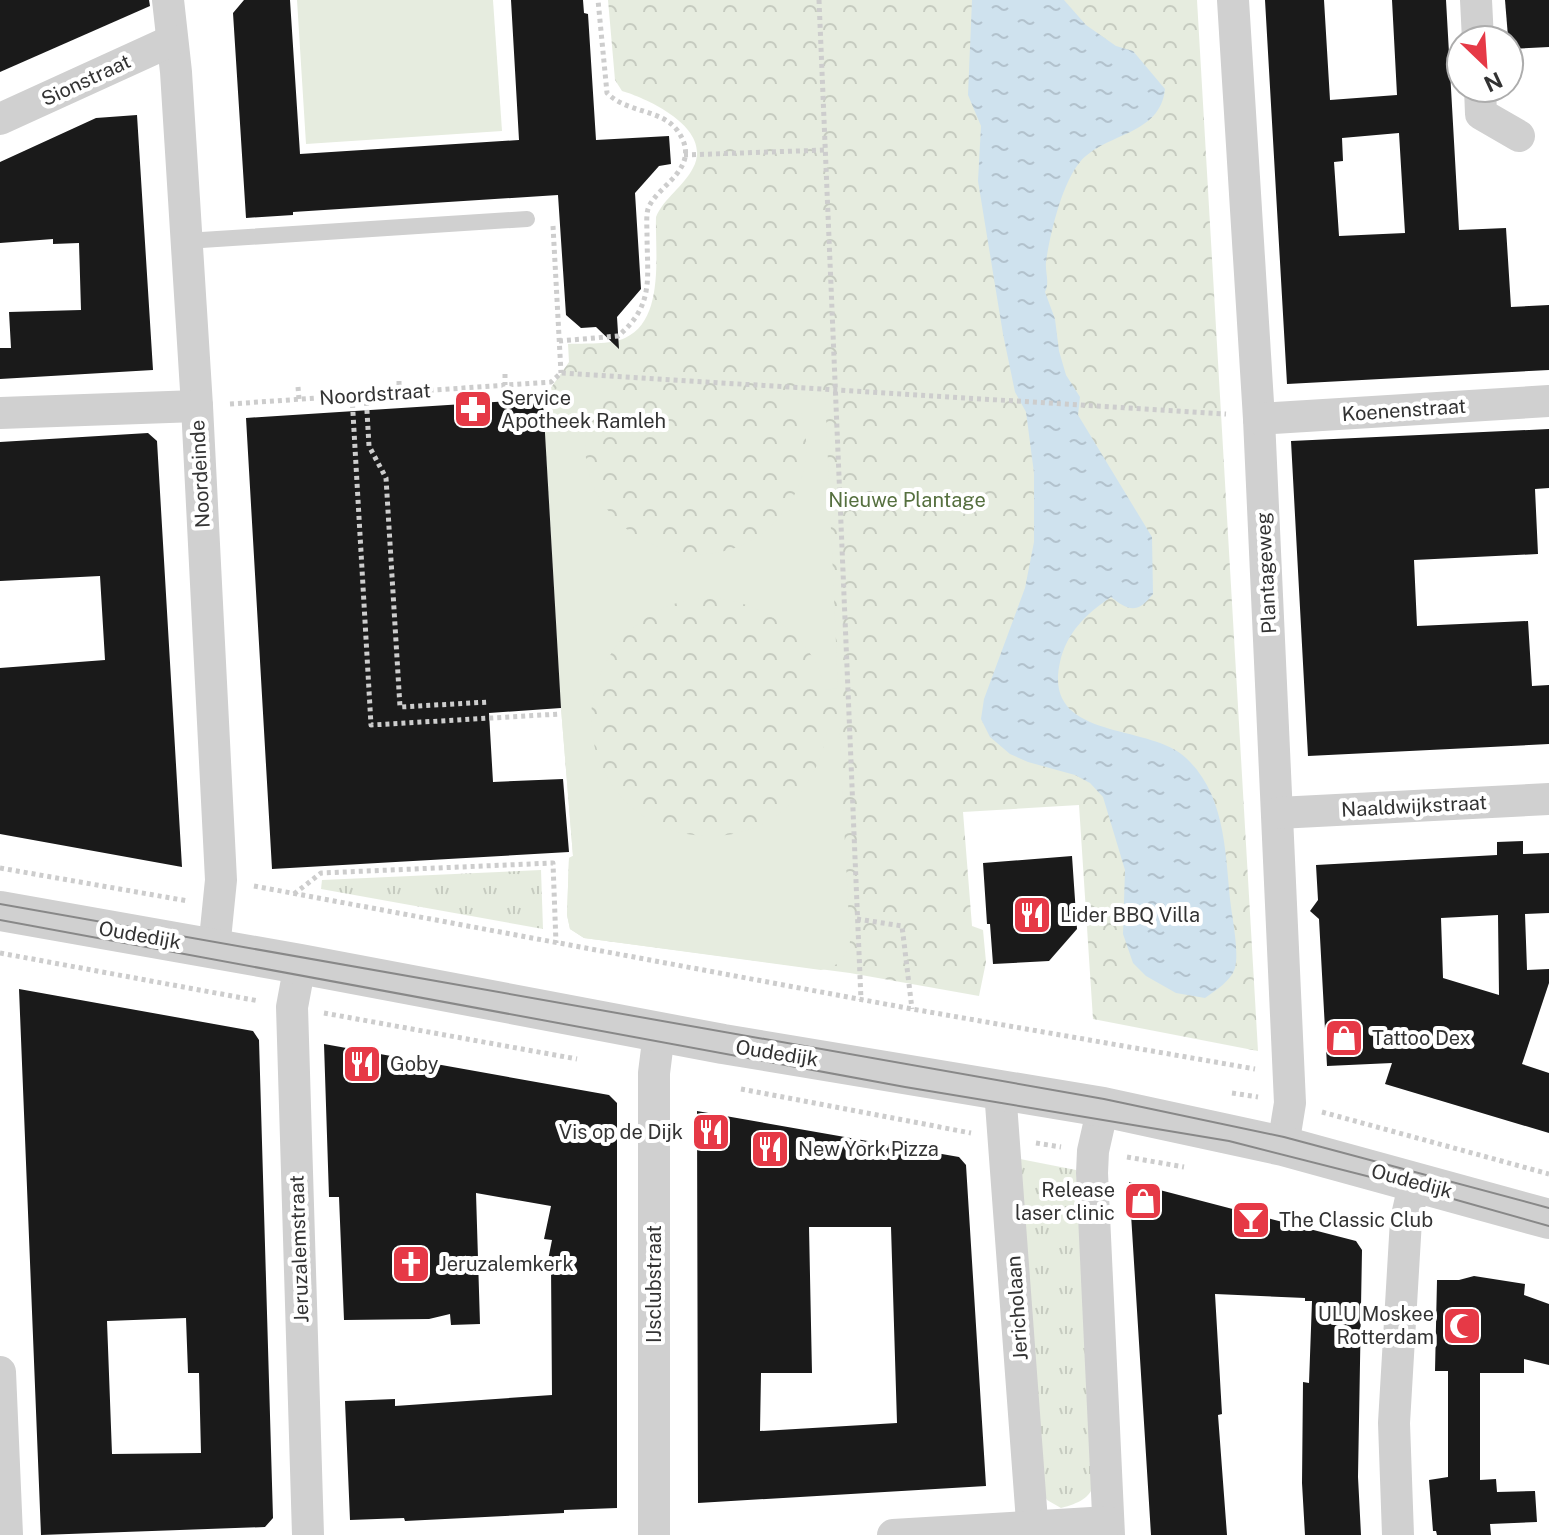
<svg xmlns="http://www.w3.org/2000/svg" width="1549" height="1535" font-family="'Public Sans',sans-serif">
<defs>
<pattern id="grass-tufts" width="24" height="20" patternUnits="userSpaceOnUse" patternTransform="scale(2)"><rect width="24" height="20" fill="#e6ecdf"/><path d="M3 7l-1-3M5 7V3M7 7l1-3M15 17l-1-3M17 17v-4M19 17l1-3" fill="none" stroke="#c6cbc0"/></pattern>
<pattern id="forest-crowns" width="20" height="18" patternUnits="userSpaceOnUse" patternTransform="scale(2)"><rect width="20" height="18" fill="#e6ecdf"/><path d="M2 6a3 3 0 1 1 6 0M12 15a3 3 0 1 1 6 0" fill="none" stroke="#c6cbc0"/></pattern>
<pattern id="water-ripples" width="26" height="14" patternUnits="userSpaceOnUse" patternTransform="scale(2)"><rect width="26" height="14" fill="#cfe2ee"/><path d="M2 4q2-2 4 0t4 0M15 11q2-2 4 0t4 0" fill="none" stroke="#b2c2cd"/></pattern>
</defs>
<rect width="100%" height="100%" fill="#fff"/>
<g fill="url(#grass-tufts)">
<path d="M541 870 543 929 321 889 322 880Z"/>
<path d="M1020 1159 1076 1170 1096 1480C1090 1499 1079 1503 1061 1508L1047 1500 1039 1486Z"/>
</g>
<path fill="url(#forest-crowns)" d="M608 0H1197L1258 1051 1093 1019 1079 805 963 812 972 926 983 930 986 962 979 996 850 973 584 938 570 929 567 915 569 858 573 856 561 708 543 399 569 362 568 344C585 343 610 345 625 338 665 320 655 254 656 217 664 198 684 186 693 168 714 129 649 99 622 91L615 80Z"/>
<g fill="#e6ecdf">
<path d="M297 0H493L502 131 306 144Z"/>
<path d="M570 378 602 382C595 397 588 411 586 428 571 544 725 603 789 504 812 469 810 431 795 393L825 394 838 688 825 690C819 656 793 627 763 612 651 554 541 691 616 791 632 811 656 827 681 833 758 849 816 801 828 727H839L850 942C846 958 838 967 821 970L584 938 570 929 567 915 569 858 573 856 561 708 543 399Z"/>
</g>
<path fill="url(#water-ripples)" d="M972 0H1064L1086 25 1116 46 1133 51 1165 89C1160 136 1106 132 1080 162 1062 183 1050 234 1046 262 1045 273 1050 282 1045 292L1055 319 1059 351 1066 375 1080 397 1078 415 1152 537 1153 594C1137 614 1129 611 1111 597 1086 614 1067 632 1060 662 1042 742 1149 722 1186 758 1227 796 1225 856 1231 907 1233 922 1239 953 1235 968 1231 981 1216 990 1205 998L1176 993 1146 976 1133 963 1123 934 1125 870 1103 797 1090 783 1075 775 1028 762 1010 754 990 737 981 719 984 699 1025 588 1034 542V473L1026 412 1015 392 1003 334 978 181 981 126 968 95Z"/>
<g fill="#1a1a1a" fill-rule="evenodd">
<path d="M0 0H149L150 6 0 72Z"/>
<path d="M244 0H290L300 154 519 140 511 0H583L584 13 588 14 596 140 669 136 671 164 659 166 635 193 641 289 617 317 619 349 596 327 581 328 566 315 558 195 293 212V215L246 218 233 13Z"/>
<path d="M1265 0H1324L1330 100 1397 95 1392 0H1446L1459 230 1506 228 1511 307 1549 305V370L1287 384ZM1399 133 1405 233 1339 236 1334 162 1343 161 1342 138Z"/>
<path d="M1505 0H1549V47L1509 49Z"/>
<path d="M137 115 153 370 0 379V348H11L9 312 81 310 79 243 53 244V239L0 243V162L96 118Z"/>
<path d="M543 399 561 708 489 713 493 782 563 779 569 852 272 869 246 418Z"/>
<path d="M1549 429V488L1535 489 1538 554 1414 560 1417 626 1528 621 1532 686 1549 685V744L1308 756 1291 441Z"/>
<path d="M148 433 157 441 182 867 0 834V668L105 660 100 576 0 581V442Z"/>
<path d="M1523 841V854L1549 853V913L1525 914 1527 970 1549 969V983L1522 1064 1549 1073V1133L1385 1084 1392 1063 1327 1066 1319 919 1310 911 1318 900 1316 865 1497 855V842ZM1498 915 1499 995 1443 978 1441 918Z"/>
<path d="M1072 856 1077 929 1049 961 993 964 990 924H987L983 863Z"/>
<path d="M19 989 253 1031 259 1040 273 1518 265 1527 41 1535ZM186 1318 188 1373H199L201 1453 112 1454 107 1321Z"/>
<path d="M324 1044 609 1095 617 1103V1508L564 1510V1513L405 1521 404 1518 350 1520 345 1401 395 1399V1406L552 1395 551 1265H547L552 1240 544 1239 551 1206 476 1193 480 1324 451 1325 450 1314 429 1319 344 1320 339 1197H329Z"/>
<path d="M697 1111 959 1157 966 1165 986 1486 698 1503ZM809 1227H891L897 1423 760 1431 761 1373H812Z"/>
<path d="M1129 1182 1356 1241 1362 1250 1358 1477 1361 1535H1305L1302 1483 1303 1382 1309 1383 1312 1301H1305V1298L1215 1294 1222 1414 1218 1415 1227 1535H1151Z"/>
<path d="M1474 1276 1525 1284 1524 1295 1549 1304V1365L1524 1359V1373H1480V1480L1496 1479 1497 1492 1535 1491 1537 1522 1490 1524 1491 1535H1437L1436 1531H1433L1429 1480 1448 1477V1371H1435L1437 1280H1459Z"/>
</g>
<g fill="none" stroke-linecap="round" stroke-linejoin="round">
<g stroke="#cdcdcd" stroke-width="5" stroke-dasharray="4 4" stroke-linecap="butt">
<path d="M819 0 861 1000"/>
<path d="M684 155 826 150"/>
<path d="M553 226 561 373"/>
<path d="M559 341 618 336C655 305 647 277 647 234 647 227 646 216 648 209 656 185 705 168 677 130 661 109 627 113 607 93L598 0"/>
<path d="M505 374V385"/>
<path d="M399 381V392"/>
<path d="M298 387 299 399"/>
<path d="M366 394 369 446 386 478 400 707 489 702"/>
<path d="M352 396 371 725 560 714"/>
<path d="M230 404 551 382 561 373 1226 414"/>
<path d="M0 868 188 901"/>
<path d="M254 886 912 1009 1255 1069"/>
<path d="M294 894 321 873 553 863 556 943"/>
<path d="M857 919 902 926 912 1009"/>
<path d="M0 953 259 1001"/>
<path d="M324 1013 577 1059"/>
<path d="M741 1089 971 1133"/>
<path d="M1232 1093 1258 1097"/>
<path d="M1322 1112 1549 1174"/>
<path d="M1036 1143 1061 1147"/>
<path d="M1127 1157 1184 1167"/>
</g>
<path stroke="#d0d0d0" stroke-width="16" d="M186 241 527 219"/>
<g stroke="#d0d0d0" stroke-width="32">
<path d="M168 0 176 72 197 406 221 880 214 949"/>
<path d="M1233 0 1259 419 1290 1103 1283 1146"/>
<path d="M1476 0 1478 40"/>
<path d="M1480 88 1481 114 1519 136"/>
<path d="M0 119 171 41"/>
<path d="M0 413 197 406"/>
<path d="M1259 419 1549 401"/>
<path d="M1278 813 1549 799"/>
<path d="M300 964 292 1007 308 1535"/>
<path d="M1000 1090 1033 1535"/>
<path d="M1103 1107 1093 1151 1092 1173 1109 1535"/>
<path d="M0 1372 7 1535"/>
<path d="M654 1535V1073L659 1033"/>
<path d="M893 1535 1108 1522"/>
<path d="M1398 1535 1394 1423 1406 1220 1415 1181"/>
</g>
<path stroke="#d0d0d0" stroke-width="40" d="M0 911 300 964 723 1044 1103 1107 1283 1146 1549 1219"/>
<g stroke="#888" stroke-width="2">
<path d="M0 904 1104 1099 1284 1137 1549 1208"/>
<path d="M0 920 905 1087 1229 1141 1414 1188 1549 1226"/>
</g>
</g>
<defs>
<g id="pharmacy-square" transform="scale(2)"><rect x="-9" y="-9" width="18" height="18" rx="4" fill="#e63946" stroke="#fff"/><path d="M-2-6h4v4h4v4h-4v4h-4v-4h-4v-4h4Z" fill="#fff"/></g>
<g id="restaurant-square" transform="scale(2)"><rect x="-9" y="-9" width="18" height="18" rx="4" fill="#e63946" stroke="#fff"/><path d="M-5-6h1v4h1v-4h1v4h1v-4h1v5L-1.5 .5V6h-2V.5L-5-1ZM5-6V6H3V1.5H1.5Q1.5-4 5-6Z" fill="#fff"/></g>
<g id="shop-square" transform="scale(2)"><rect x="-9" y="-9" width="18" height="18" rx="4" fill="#e63946" stroke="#fff"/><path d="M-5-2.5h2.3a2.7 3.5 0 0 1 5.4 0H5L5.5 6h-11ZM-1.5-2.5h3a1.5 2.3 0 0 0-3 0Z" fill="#fff"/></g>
<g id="bar-square" transform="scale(2)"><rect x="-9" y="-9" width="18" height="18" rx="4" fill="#e63946" stroke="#fff"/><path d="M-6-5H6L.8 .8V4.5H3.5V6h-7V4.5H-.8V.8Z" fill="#fff"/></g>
<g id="church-square" transform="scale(2)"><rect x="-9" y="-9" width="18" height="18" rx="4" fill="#e63946" stroke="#fff"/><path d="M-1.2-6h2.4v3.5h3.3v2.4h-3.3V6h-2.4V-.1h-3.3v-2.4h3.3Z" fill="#fff"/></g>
<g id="mosque-square" transform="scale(2)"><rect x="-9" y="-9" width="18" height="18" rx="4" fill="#e63946" stroke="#fff"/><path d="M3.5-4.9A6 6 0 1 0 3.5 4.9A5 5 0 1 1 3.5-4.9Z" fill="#fff"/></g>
</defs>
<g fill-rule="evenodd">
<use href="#pharmacy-square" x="473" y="409"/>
<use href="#restaurant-square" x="1032" y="915"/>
<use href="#shop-square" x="1344" y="1038"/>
<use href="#restaurant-square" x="362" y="1064"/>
<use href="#restaurant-square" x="711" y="1132"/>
<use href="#restaurant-square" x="770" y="1149"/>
<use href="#shop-square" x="1143" y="1201"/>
<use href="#bar-square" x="1251" y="1220"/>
<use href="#church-square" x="411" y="1264"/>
<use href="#mosque-square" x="1462" y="1326"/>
</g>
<g text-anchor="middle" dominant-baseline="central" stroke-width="8" stroke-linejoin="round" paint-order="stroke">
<g font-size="20" fill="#333" stroke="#fff">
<text transform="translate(86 80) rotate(-25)">Sionstraat</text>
<text transform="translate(375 394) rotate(-4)">Noordstraat</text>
<text transform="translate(1404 410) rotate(-4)">Koenenstraat</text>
<text transform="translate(200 474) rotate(-93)">Noordeinde</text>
<text transform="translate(1266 573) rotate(-93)">Plantageweg</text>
<text transform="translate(1414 806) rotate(-3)">Naaldwijkstraat</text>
<text transform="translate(140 935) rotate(10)">Oudedijk</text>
<text transform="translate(777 1053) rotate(9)">Oudedijk</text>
<text transform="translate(1412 1181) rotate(15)">Oudedijk</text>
<text transform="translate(299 1249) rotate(-92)">Jeruzalemstraat</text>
<text transform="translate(654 1284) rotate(-90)">IJsclubstraat</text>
<text transform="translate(1017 1308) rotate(-94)">Jericholaan</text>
</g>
<g font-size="20" fill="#333" stroke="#fff" text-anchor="start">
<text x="501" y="398">Service<tspan x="501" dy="23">Apotheek Ramleh</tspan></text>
<text x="1060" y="915">Lider BBQ Villa</text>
<text x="1372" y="1038">Tattoo Dex</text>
<text x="390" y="1064">Goby</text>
<text x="683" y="1132" text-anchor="end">Vis op de Dijk</text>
<text x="798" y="1149">New York Pizza</text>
<text x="1115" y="1190" text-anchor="end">Release<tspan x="1115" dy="23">laser clinic</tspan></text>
<text x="1279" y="1220">The Classic Club</text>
<text x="439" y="1264">Jeruzalemkerk</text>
<text x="1434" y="1314" text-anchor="end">ULU Moskee<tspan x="1434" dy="23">Rotterdam</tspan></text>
</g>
<g font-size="20" fill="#56703f" stroke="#fff">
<text x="907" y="500">Nieuwe Plantage</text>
</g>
</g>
<g transform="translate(1485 64) rotate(155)"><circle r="38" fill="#ffffff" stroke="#adadad" stroke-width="2"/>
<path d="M0-6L14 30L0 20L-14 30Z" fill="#e63946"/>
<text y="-12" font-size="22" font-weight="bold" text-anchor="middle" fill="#333333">N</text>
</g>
</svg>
